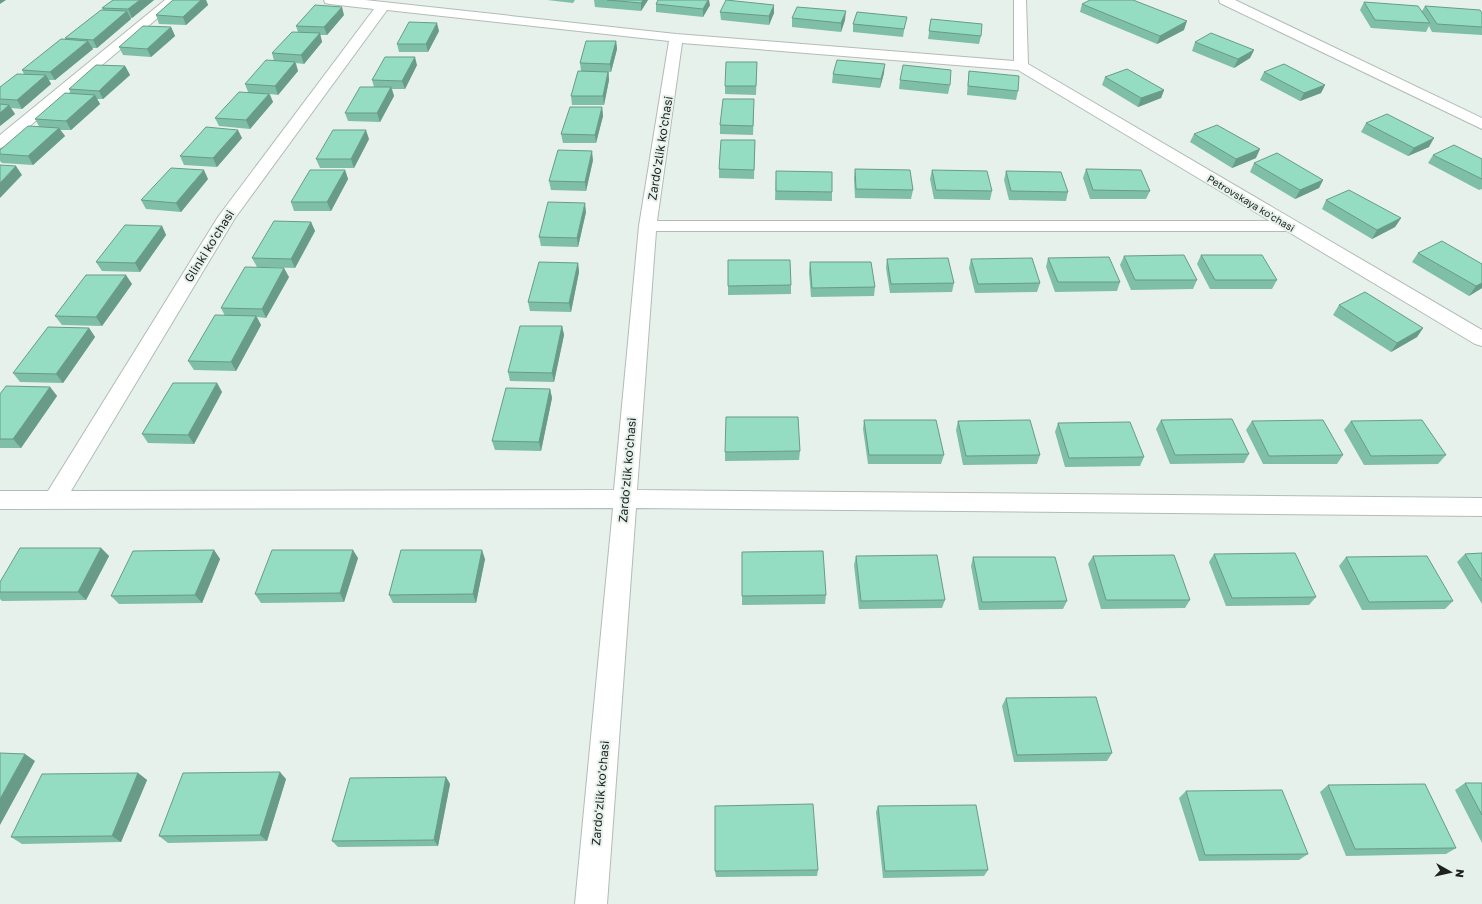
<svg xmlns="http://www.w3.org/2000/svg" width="1482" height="904" font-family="'Golos Text',sans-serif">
<rect width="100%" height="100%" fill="#e6f1ec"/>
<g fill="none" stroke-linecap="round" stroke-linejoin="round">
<g stroke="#b1bcb7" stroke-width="2">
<g id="minor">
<path d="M165 0H179L6 146 0 148V135Z"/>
<path d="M324 0H365L676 34 1014 61V0H1026L1028 64 1482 330V346L1475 344 1287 231H656L637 490 1482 498V516L636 508 607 904H575L613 508 0 509V491H48L218 217 374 9 330 4 325 3ZM387 10 669 41 639 226 614 490 71 491 235 218ZM682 43 1018 70 1270 221H657Z"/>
<path d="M1219 0H1235L1482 118V129L1220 3Z"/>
</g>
</g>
<use href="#minor" fill="#fff" fill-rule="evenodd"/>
</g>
<g fill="#7fbea7">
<path d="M113 0H154L132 18H130L131 19 97 48H92L93 49 55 80H49L51 84 22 109 11 108 15 114 0 126V99L24 74 22 70 66 40 65 38 103 10 102 8Z"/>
<path d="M173 0H206L208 5 186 25 159 24 156 15Z"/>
<path d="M547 0H575L573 3Z"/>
<path d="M594 0H648L641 11 595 7Z"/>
<path d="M1364 2 1422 11 1425 6 1482 13V35L1432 32 1429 26 1426 32 1371 28 1360 10Z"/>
<path d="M656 4 710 5 703 17 656 12Z"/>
<path d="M1082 4 1184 30 1157 44 1080 12Z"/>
<path d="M720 12 774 13 769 25 721 20Z"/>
<path d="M344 15 327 35H320L322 42 304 64 296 63 298 71 278 95 270 94 273 102 250 129 219 126 215 118 248 92 245 84 274 61 272 53 298 32 296 26Z"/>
<path d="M792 18 845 20 841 32 792 27Z"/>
<path d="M931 19 981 36 979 44 928 39Z"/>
<path d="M853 24 905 25 903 37 853 32Z"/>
<path d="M171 27 175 36 151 57 123 55 119 47Z"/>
<path d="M439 31 428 52H399L397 44Z"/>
<path d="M616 41 617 49 611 72H609V80L604 105H572L571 96 581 71 580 63Z"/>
<path d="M1195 42 1254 50 1250 58 1234 68 1192 51Z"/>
<path d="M757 62 756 95 725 94V86Z"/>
<path d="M417 65 405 89H392L394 96 380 122 348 121 345 113 374 87 372 80Z"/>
<path d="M125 66 130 75 103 99H97L100 104 71 130H60L65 136 33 165 2 163 0 161V150L39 126 35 119 71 94 69 89Z"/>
<path d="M969 71 1018 91 1016 100 967 95 968 80Z"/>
<path d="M1264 72 1325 85 1321 93 1300 101 1260 80Z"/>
<path d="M884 73 880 88 832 83 833 74Z"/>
<path d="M1105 77 1164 90 1161 98 1138 107 1102 85Z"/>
<path d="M900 80 950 85 948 94 899 89Z"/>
<path d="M602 107 603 116 596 143H563L561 134Z"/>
<path d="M754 108 753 135 720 134V125Z"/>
<path d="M1366 123 1429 147 1408 156 1361 132Z"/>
<path d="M1194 134 1256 158 1232 168 1190 142Z"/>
<path d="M242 138 217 167 184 165 180 156Z"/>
<path d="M369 139 354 168H320L316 159Z"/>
<path d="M755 140 754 179 719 178V169Z"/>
<path d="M1433 155 1482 159V189L1479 190 1428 163Z"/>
<path d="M593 160 586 191 551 190 549 181Z"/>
<path d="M1254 163 1323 180 1319 188 1295 199 1250 172Z"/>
<path d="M855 169 913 190 911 199 855 198 854 178Z"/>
<path d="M1086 169 1150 191 1146 199H1090L1083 178Z"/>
<path d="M345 170 348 179 331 211H294L291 202Z"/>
<path d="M932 170 992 191 990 200 934 199 930 179Z"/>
<path d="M776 171 832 192V201L775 200Z"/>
<path d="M1006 171 1068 192 1066 201 1009 200 1004 180Z"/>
<path d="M208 179 181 212 146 209 141 200Z"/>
<path d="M1326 200 1401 218 1395 227 1372 239 1322 209Z"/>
<path d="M586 212 578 247 541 246 539 237Z"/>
<path d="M311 222 315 231 295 268 257 267 252 258Z"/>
<path d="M162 226 166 235 140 272 102 271 96 262Z"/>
<path d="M1418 253 1482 264V288L1469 296 1412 262Z"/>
<path d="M1201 255 1277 280 1272 289H1210L1197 264Z"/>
<path d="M1124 256 1197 280 1193 289 1131 290 1120 265Z"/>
<path d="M1048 258 1120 282 1117 291 1055 292 1046 267Z"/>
<path d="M887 259 954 283 952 292 890 293 886 268Z"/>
<path d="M971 259 1040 283 1037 292 975 293 969 268Z"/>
<path d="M728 260 791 285V294L728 295Z"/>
<path d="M810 262 875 287 874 296 811 297 809 272Z"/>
<path d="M578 263 579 272 571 312 530 311 528 302Z"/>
<path d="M289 277 266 318 257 317 261 325 236 371 194 370 188 361 225 316 221 308Z"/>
<path d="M132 284 102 326 62 325 55 316Z"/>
<path d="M1339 305 1423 328 1417 337 1391 352 1333 315Z"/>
<path d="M562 326 564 335 554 382 510 381 508 372Z"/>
<path d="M89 328 95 337 63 383 20 382 13 373Z"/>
<path d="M217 383 222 392 194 444 148 443 142 434Z"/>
<path d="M50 387 57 396 21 448H0V394Z"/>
<path d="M550 389 552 398 541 451 495 450 492 441Z"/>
<path d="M864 420 944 455 941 464H868L863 429Z"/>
<path d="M1161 420 1249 454 1244 463 1170 464 1156 429Z"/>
<path d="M958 421 1040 455 1037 464 963 465 956 430Z"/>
<path d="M1252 421 1343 455 1337 464H1263L1246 430Z"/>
<path d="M1351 421 1446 455 1438 464 1364 465 1344 430Z"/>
<path d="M1058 423 1144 457 1140 466 1065 467 1055 432Z"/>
<path d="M800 451 799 460 725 461V452Z"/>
<path d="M101 548 109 556 86 600 2 601 0 599V582Z"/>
<path d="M214 550 220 559 202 603 119 604 111 596Z"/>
<path d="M742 552 826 595 825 604 742 605Z"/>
<path d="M1482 553V604L1457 562 1465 554Z"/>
<path d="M1214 554 1316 597 1309 605 1226 606 1209 562Z"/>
<path d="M856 556 945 600 942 608 859 609 854 565Z"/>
<path d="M1093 556 1190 600 1185 608 1101 609 1088 564Z"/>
<path d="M973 557 1067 601 1063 609 979 610 971 566Z"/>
<path d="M1346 557 1453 601 1445 609 1362 610 1339 566Z"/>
<path d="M358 558 344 602 261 603 255 594Z"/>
<path d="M485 559 476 603H393L389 595Z"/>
<path d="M1006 698 1112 753 1107 761 1014 762 1002 706Z"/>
<path d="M138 773 147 780 121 842 22 844 11 837Z"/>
<path d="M446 777 450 784 438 846 338 847 332 841Z"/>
<path d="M286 779 267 841 168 843 159 836Z"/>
<path d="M1465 783H1482V843L1455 790Z"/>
<path d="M1328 785 1456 848 1446 854 1346 856 1320 792Z"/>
<path d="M1186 791 1308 854 1299 860 1199 861 1179 798Z"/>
<path d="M878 806 988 870 984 876 883 878 876 812Z"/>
<path d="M818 870 817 876 716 877 715 871Z"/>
</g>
<g fill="#689b88">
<path d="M0 0H6L0 4Z"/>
<path d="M140 0H154L132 18 128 9Z"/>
<path d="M201 0H206L208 5 186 25 183 17Z"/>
<path d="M643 0H648L641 11V3Z"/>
<path d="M708 0H709L710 5 703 17V9Z"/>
<path d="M774 5V13L769 25V16Z"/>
<path d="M342 7 344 15 327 35 324 27Z"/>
<path d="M127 11 131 19 97 48 93 40Z"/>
<path d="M846 11 845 20 841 32V23Z"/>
<path d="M1187 21 1184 30 1157 44 1160 36Z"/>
<path d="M437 23 439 31 428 52 426 44Z"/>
<path d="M171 27 175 36 151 57 147 49Z"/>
<path d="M320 33 322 42 304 64 301 55Z"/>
<path d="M88 41 93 49 55 80 50 72Z"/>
<path d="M616 41 617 49 611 72 610 64Z"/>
<path d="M1254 50 1250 58 1234 68 1238 59Z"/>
<path d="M415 57 417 65 405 89 402 81Z"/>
<path d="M295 62 298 71 278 95 275 86Z"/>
<path d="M885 64 884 73 880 88 881 79Z"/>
<path d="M125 66 130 75 103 99 99 91Z"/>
<path d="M608 72 609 80 604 105 603 96Z"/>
<path d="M46 75 51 84 22 109 17 100Z"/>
<path d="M1325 85 1321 93 1300 101 1304 93Z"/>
<path d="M391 87 394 96 380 122 377 113Z"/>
<path d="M1164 90 1161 98 1138 107 1141 98Z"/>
<path d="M269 94 273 102 250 129 246 120Z"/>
<path d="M95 95 100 104 71 130 66 121Z"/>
<path d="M9 105 15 114 0 126V113Z"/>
<path d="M602 107 603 116 596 143 595 135Z"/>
<path d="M59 128 65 136 33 165 28 156Z"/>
<path d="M238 130 242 138 217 167 213 158Z"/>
<path d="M366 130 369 139 354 168 351 159Z"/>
<path d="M1434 138 1429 147 1408 156 1414 148Z"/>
<path d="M1260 149 1256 158 1232 168 1236 159Z"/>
<path d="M592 151 593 160 586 191 585 182Z"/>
<path d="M16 166 22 175 0 198V183Z"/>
<path d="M204 170 208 179 181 212 176 203Z"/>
<path d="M345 170 348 179 331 211 327 202Z"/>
<path d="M1323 180 1319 188 1295 199 1300 190Z"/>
<path d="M585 203 586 212 578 247 577 238Z"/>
<path d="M1401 218 1395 227 1372 239 1377 230Z"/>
<path d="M311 222 315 231 295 268 291 259Z"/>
<path d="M162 226 166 235 140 272 135 263Z"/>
<path d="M578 263 579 272 571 312 569 303Z"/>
<path d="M284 268 289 277 266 318 262 309Z"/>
<path d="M126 275 132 284 102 326 96 317Z"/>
<path d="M1482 283V288L1469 296 1476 286Z"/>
<path d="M256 316 261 325 236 371 231 362Z"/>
<path d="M562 326 564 335 554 382 552 373Z"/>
<path d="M89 328 95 337 63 383 56 374Z"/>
<path d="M1423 328 1417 337 1391 352 1397 343Z"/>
<path d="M217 383 222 392 194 444 188 435Z"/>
<path d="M50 387 57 396 21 448 13 439Z"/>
<path d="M550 389 552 398 541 451 539 442Z"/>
<path d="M101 548 109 556 86 600 78 592Z"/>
<path d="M214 550 220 559 202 603 195 595Z"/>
<path d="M353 550 358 558 344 602 340 593Z"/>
<path d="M482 550 485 559 476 603 473 594Z"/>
<path d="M25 754 35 761 0 825V799Z"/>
<path d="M280 772 286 779 267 841 260 835Z"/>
<path d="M138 773 147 780 121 842 112 836Z"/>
<path d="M446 777 450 784 438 846 434 840Z"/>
</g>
<g fill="#94ddc2" stroke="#689b88">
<path d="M113 0H140L128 9 102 8Z"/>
<path d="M173 0H201L183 17 156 15Z"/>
<path d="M607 0H643L641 3Z"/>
<path d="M658 0H708L703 9 656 4Z"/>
<path d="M726 0 774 5 769 16 720 12Z"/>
<path d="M1090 0H1133L1187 21 1160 36 1082 4Z"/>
<path d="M1364 2 1418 6 1430 23 1375 20Z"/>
<path d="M315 5 342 7 324 27 296 26Z"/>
<path d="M1425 6 1480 10 1482 13V27L1437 24Z"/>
<path d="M797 7 846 11 841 23 792 18Z"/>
<path d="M101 10 127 11 93 40 65 38Z"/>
<path d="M857 12 907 17 904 29 853 24Z"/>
<path d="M931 19 982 24 981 36 929 31Z"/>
<path d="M409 22 437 23 426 44H397Z"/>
<path d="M143 26 171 27 147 49 119 47Z"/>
<path d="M292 32 320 33 301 55 272 53Z"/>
<path d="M1211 33 1254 50 1238 59 1195 42Z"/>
<path d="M61 39 88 41 50 72 22 70Z"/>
<path d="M586 41H616L610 64 580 63Z"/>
<path d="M385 57H415L402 81 372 80Z"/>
<path d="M266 60 295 62 275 86 245 84Z"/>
<path d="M837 60 885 64 881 79 833 74Z"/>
<path d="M726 62H757L756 86H725Z"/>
<path d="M1284 64 1325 85 1304 93 1264 72Z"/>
<path d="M96 65 125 66 99 91 69 89Z"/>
<path d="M903 65 951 70 950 85 900 80Z"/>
<path d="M1127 69 1164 90 1141 98 1105 77Z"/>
<path d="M578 71 608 72 603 96H571Z"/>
<path d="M969 71 1019 76 1018 91 968 86Z"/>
<path d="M17 74 46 75 17 100 0 99V87Z"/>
<path d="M360 87H391L377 113H345Z"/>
<path d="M239 92 269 94 246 120 215 118Z"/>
<path d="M65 93 95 95 66 121 35 119Z"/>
<path d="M723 99H754L753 126 720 125Z"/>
<path d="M0 104 9 105 0 113Z"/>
<path d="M570 107H602L595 135 561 134Z"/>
<path d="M1387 114 1434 138 1414 148 1366 123Z"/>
<path d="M1217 125 1260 149 1236 159 1194 134Z"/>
<path d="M28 126 59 128 28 156 0 154V150Z"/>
<path d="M206 127 238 130 213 158 180 156Z"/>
<path d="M333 130H366L351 159H316Z"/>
<path d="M721 140H755L754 170 719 169Z"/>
<path d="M1454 145 1482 159V179L1433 155Z"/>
<path d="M558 150 592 151 585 182 549 181Z"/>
<path d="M1277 153 1323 180 1300 190 1254 163Z"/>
<path d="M0 165 16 166 0 183Z"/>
<path d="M171 168 204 170 176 203 141 200Z"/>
<path d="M855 169 910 170 913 190 856 189Z"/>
<path d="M1086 169 1141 170 1150 191 1093 190Z"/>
<path d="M310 170H345L327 202H291Z"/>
<path d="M932 170 987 171 992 191 936 190Z"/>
<path d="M776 171 832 172V192L776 191Z"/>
<path d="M1006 171 1061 172 1068 192 1011 191Z"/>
<path d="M1349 190 1401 218 1377 230 1326 200Z"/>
<path d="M548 202 585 203 577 238 539 237Z"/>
<path d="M274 221 311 222 291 259 252 258Z"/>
<path d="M125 225 162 226 135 263 96 262Z"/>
<path d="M1442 241 1482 264V283L1476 286 1418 253Z"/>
<path d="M1184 255 1197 280H1135L1124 256Z"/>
<path d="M1201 255H1262L1277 280H1215Z"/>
<path d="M1109 257 1120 282H1058L1048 258Z"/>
<path d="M948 258 954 283 891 284 887 259Z"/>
<path d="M1032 258 1040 283 978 284 971 259Z"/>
<path d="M728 260H790L791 285 728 286Z"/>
<path d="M539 262 578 263 569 303 528 302Z"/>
<path d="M810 262H871L875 287 812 288Z"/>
<path d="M245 267 284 268 262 309 221 308Z"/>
<path d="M86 275H126L96 317 55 316Z"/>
<path d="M1365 292 1423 328 1397 343 1339 305Z"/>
<path d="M215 315 256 316 231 362 188 361Z"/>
<path d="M520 326H562L552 373 508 372Z"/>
<path d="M48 327 89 328 56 374 13 373Z"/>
<path d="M173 383H217L188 435 142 434Z"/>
<path d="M6 386 50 387 13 439H0V394Z"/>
<path d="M506 388 550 389 539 442 492 441Z"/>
<path d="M726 417H798L800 451 725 452Z"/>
<path d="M1232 419 1249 454 1175 455 1161 420Z"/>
<path d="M864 420H936L944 455H869Z"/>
<path d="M1030 420 1040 455 966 456 958 421Z"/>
<path d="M1323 420 1343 455 1269 456 1252 421Z"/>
<path d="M1422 420 1446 455 1371 456 1351 421Z"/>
<path d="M1130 422 1144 457 1069 458 1058 423Z"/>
<path d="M20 548H101L78 592H0V582Z"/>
<path d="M214 550 195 595 111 596 133 551Z"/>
<path d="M272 550H353L340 593 255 594Z"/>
<path d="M401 550H482L473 594 389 595Z"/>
<path d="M823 551 826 595 742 596V552Z"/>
<path d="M1295 553 1316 597 1232 598 1214 554Z"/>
<path d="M1482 553V581L1465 554Z"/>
<path d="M937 555 945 600 861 601 856 556Z"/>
<path d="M1174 555 1190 600H1106L1093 556Z"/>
<path d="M1427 556 1453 601 1369 602 1346 557Z"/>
<path d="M973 557H1055L1067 601 982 602Z"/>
<path d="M1096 697 1112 753 1017 755 1006 698Z"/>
<path d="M0 753 25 754 0 799Z"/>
<path d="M280 772 260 835 159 836 183 773Z"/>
<path d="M138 773 112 836 11 837 42 774Z"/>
<path d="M446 777 434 840 332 841 350 778Z"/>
<path d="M1465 783H1482V815Z"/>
<path d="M1425 784 1456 848 1355 849 1328 785Z"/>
<path d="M1282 790 1308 854 1205 855 1186 791Z"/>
<path d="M813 804 818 870 715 871V806Z"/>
<path d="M976 805 988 870 885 871 878 806Z"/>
</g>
<g text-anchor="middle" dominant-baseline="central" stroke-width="4" stroke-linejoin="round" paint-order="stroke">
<g font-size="10" fill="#1c201e" stroke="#e6f1ec">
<text transform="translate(1251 203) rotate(31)">Petrovskaya ko'chasi</text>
</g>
<g font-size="12" fill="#1c201e" stroke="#e6f1ec">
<text transform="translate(660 148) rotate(-81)">Zardo'zlik ko'chasi</text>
<text transform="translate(209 246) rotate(-58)">Glinki ko'chasi</text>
<text transform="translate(627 470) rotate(-85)">Zardo'zlik ko'chasi</text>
<text transform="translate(600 793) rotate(-85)">Zardo'zlik ko'chasi</text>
</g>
</g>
<g transform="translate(1450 872) rotate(98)" stroke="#e6f1ec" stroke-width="3" paint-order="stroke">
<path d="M0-3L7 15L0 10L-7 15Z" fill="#1c201e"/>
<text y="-6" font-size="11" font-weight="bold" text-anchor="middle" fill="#1c201e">N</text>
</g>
</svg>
